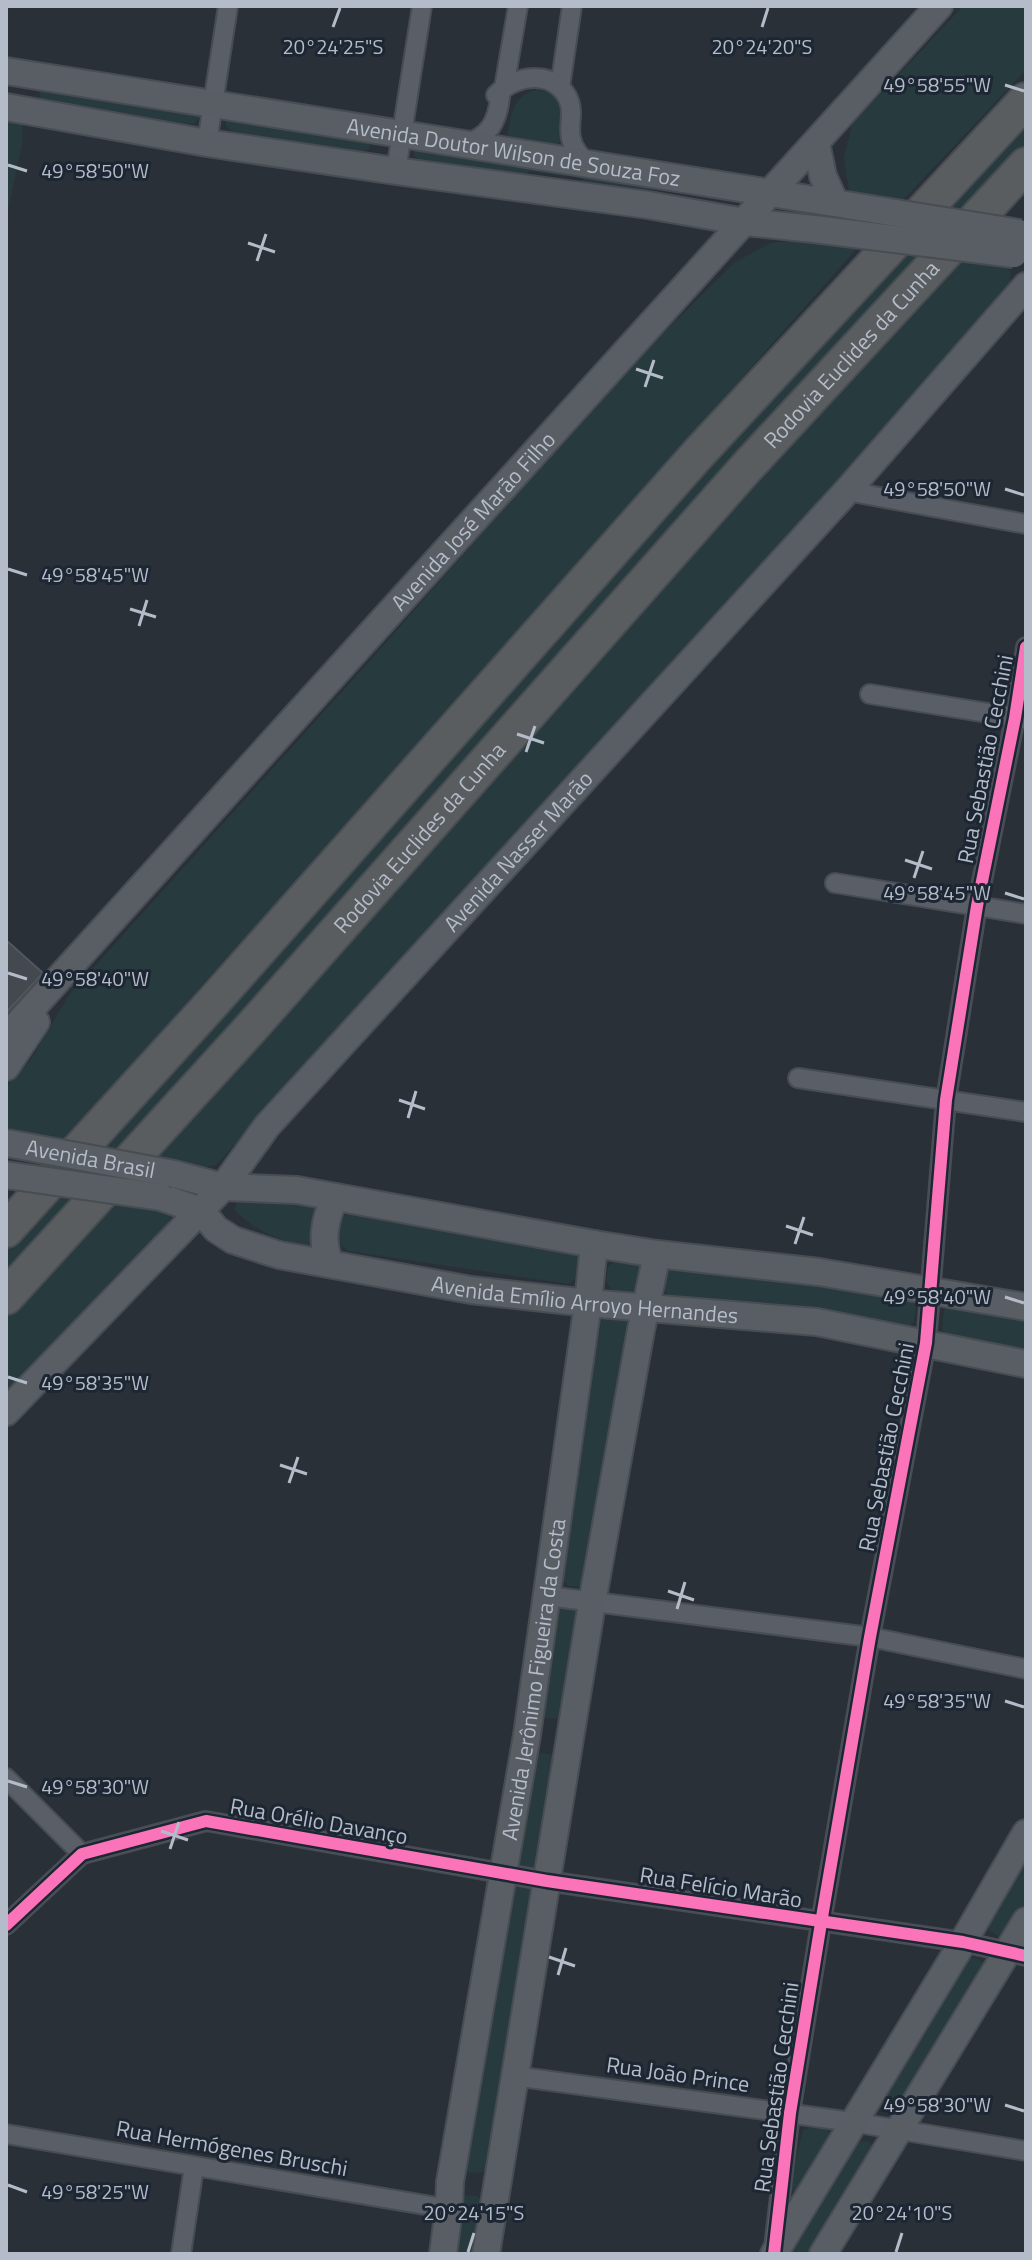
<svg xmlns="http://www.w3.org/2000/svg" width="1032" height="2260" font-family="'Titillium Web',sans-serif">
<rect width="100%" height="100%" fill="#2a3038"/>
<g fill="#273a3e">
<path d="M963 6H1026V70L901 202 866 198 849 190 844 158 852 124Z"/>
<path d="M39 88 199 113V118L195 123 188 124 46 101 40 98Z"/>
<path d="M536 90C550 91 564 100 566 115 566 125 560 140 557 150L506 142C511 120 510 96 536 90Z"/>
<path d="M1026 116V152L971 210 942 207Z"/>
<path d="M6 118 22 121 23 139 6 220Z"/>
<path d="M226 118 371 141 369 149 361 152 232 131 226 126Z"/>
<path d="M415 148 569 173 564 176 530 171 521 177 421 161 413 155Z"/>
<path d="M583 175 650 185 648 193 585 186 582 183Z"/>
<path d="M801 240 859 246 60 1145 6 1134V1087L32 1058 69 995 373 657 627 369 735 262 771 243Z"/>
<path d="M891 249 929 255 127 1157 98 1151Z"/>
<path d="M950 257C964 258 1004 258 1010 271 1012 276 1009 285 1008 291L823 502 216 1165 197 1168 146 1159Z"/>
<path d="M56 1192 85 1198 6 1286V1248Z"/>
<path d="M244 1195 319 1205 316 1246C287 1245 255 1232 235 1210L237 1201Z"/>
<path d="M105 1201 172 1211 168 1224 6 1394V1310Z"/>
<path d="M355 1213 572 1247 580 1260 575 1279 568 1284 348 1251C334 1241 338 1229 345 1215Z"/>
<path d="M619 1258 638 1263 641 1267 639 1290 634 1294H615L606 1282 608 1267Z"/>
<path d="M678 1264 909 1295 916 1306 914 1322 906 1328 672 1300 664 1290 667 1272Z"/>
<path d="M953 1303 1026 1317V1354L949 1338 942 1330 944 1310Z"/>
<path d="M608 1313 626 1317 632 1327 583 1587 568 1586 560 1576 601 1321Z"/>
<path d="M561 1604 576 1606 583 1615 569 1709 558 1719 546 1718 540 1709 552 1610Z"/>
<path d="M542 1753 553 1755 560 1768 545 1861 534 1871 522 1868 514 1858 530 1756Z"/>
<path d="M1026 1856V1904L1010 1933 1003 1936 996 1935 989 1930 988 1925Z"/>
<path d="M517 1883 531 1885 539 1896 491 2165 482 2172 469 2173 461 2160 509 1892Z"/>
<path d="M972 1958 978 1959 984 1964 896 2114H889L881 2109 883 2097 966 1960Z"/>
<path d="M814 2127 828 2130 831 2141 800 2192 792 2191 790 2185 803 2130Z"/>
<path d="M867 2141 874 2146 815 2254H786L853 2147 858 2142Z"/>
<path d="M462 2195 478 2196 485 2210 479 2254H448Z"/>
</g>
<path fill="#444950" stroke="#52575f" stroke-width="2" d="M6 940 43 973 6 1013Z"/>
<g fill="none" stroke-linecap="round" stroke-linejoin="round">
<g stroke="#484c53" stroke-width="22">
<g id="street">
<path d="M560 87 572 6"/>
<path d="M504 88 518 6"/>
<path d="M207 143 228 6"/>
<path d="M465 144C489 137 497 122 500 98L496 95C507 84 520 78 535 78 555 78 571 93 571 113 571 122 569 129 571 138 573 149 580 156 588 164"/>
<path d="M396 171 422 6"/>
<path d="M847 491 1026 524"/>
<path d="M870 694 1025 719"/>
<path d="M835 883 1026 914"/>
<path d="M798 1078 1026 1112"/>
<path d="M547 1596 870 1637 1026 1669"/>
<path d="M6 1778 82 1854"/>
<path d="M6 1925 82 1854 206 1821 547 1881 963 1942 1026 1956"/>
<path d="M514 2076 852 2122 1026 2151"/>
<path d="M6 2134 449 2209"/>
<path d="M774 2247 790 2113 821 1923 870 1637 926 1343 946 1100 977 906 1015 718 1026 647"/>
<path d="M181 2254 194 2167"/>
</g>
</g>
<g stroke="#484c53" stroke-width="30">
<g id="secondary">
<path id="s1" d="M6 71 846 205"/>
<path d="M6 107 207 143 396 171 648 205 745 222 814 229"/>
<path d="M816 143 823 176 835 203"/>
<path id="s2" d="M6 1037 939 6"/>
<path d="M6 1067 36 1022"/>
<path d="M174 1174 223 1187 297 1190 594 1244 657 1254 819 1272 1026 1307"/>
<path id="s3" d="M161 1197 201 1211 216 1229 233 1240 279 1255 471 1290 588 1303 817 1322 1026 1364"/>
<path d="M330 1263C320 1241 325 1219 335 1197"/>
<path id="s4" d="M6 1412 223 1187 267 1126 847 491 1026 286"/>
<path id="s5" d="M443 2254 449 2209 450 2182 527 1735 588 1303 594 1244"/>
<path d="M486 2254 592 1603 641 1330 657 1254"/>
<path d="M774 2254 963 1942 1026 1833"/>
<path d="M823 2254 1026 1921"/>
</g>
</g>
<g stroke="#474c53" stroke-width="38">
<g id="highway">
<path d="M6 1230 214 1001 698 454 1026 100"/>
<path id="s6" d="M6 1297 251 1028 746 468 1026 165"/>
</g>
</g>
<use href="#street" stroke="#5a5e66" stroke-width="18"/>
<use href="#secondary" stroke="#595d64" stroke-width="26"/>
<use href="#highway" stroke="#5a5d60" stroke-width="34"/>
<g stroke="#484c53" stroke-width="30" stroke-linecap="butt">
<g id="secondary-bridge">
<path d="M846 205 1020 233"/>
<path d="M814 229 1014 254"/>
<path id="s7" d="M6 1143 174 1174"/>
<path d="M6 1175 161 1197"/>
</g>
</g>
<use href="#secondary-bridge" stroke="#595d64" stroke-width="26"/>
<g stroke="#1d2633" stroke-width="17">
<g id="cycleway">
<path d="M6 1925 82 1854 206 1821 547 1881 963 1942 1026 1956"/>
<path d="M774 2254 790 2113 821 1923 870 1637 926 1343 946 1100 977 906 1015 718 1026 647"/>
</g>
</g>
<use href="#cycleway" stroke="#fb73b8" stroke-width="12"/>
</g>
<path fill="none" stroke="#b4bcc9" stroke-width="3" d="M333 27 340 8M762 27 768 8M1005 85 1024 91M8 165 27 171M248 243 275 252M257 261 266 234M636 369 663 378M645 387 654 360M1005 489 1024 495M8 569 27 575M130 609 156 617M139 626 147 600M517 734 544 743M526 752 535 726M905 860 932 869M914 878 923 851M1005 893 1024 899M8 973 27 979M399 1100 425 1109M408 1118 416 1091M786 1226 813 1235M795 1244 804 1217M1005 1297 1024 1303M8 1377 27 1383M280 1465 307 1474M289 1483 298 1457M668 1591 694 1600M677 1609 685 1582M1005 1701 1024 1707M8 1781 27 1787M161 1831 188 1840M170 1849 179 1822M549 1957 575 1966M558 1975 566 1948M1005 2105 1024 2111M8 2185 27 2192M468 2252 474 2233M896 2252 902 2233"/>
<g text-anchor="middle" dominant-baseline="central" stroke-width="6" stroke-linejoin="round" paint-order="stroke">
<g font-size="22" fill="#b4bcc9" stroke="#1d2633">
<text stroke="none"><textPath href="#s1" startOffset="514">Avenida Doutor Wilson de Souza Foz</textPath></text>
<text stroke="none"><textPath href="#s6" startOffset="1266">Rodovia Euclides da Cunha</textPath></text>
<text stroke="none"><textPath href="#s2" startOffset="696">Avenida José Marão Filho</textPath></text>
<text transform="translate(985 759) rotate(-79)">Rua Sebastião Cecchini</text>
<text stroke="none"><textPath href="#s6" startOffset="618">Rodovia Euclides da Cunha</textPath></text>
<text stroke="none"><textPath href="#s4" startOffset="760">Avenida Nasser Marão</textPath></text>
<text stroke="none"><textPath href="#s7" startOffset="86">Avenida Brasil</textPath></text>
<text stroke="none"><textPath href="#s3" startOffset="444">Avenida Emílio Arroyo Hernandes</textPath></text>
<text transform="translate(886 1447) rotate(-79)">Rua Sebastião Cecchini</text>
<text stroke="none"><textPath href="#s5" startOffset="582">Avenida Jerônimo Figueira da Costa</textPath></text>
<text transform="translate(319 1821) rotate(10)">Rua Orélio Davanço</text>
<text transform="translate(721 1887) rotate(9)">Rua Felício Marão</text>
<text transform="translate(678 2074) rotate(8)">Rua João Prince</text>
<text transform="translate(776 2087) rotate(-82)">Rua Sebastião Cecchini</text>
<text transform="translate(232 2148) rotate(10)">Rua Hermógenes Bruschi</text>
</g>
</g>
<g font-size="20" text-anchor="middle" fill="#b4bcc9" stroke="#1d2633" stroke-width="6" stroke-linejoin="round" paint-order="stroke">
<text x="333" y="54">20°24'25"S</text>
<text x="762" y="54">20°24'20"S</text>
<text x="937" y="92">49°58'55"W</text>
<text x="95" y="178">49°58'50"W</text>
<text x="937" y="496">49°58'50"W</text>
<text x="95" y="582">49°58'45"W</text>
<text x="937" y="900">49°58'45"W</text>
<text x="95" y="986">49°58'40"W</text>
<text x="937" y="1304">49°58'40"W</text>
<text x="95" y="1390">49°58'35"W</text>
<text x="937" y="1708">49°58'35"W</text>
<text x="95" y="1794">49°58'30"W</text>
<text x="937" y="2112">49°58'30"W</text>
<text x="95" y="2199">49°58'25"W</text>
<text x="474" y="2220">20°24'15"S</text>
<text x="902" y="2220">20°24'10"S</text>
</g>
<rect width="1032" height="2260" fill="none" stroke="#b4bcc9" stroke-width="16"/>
</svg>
